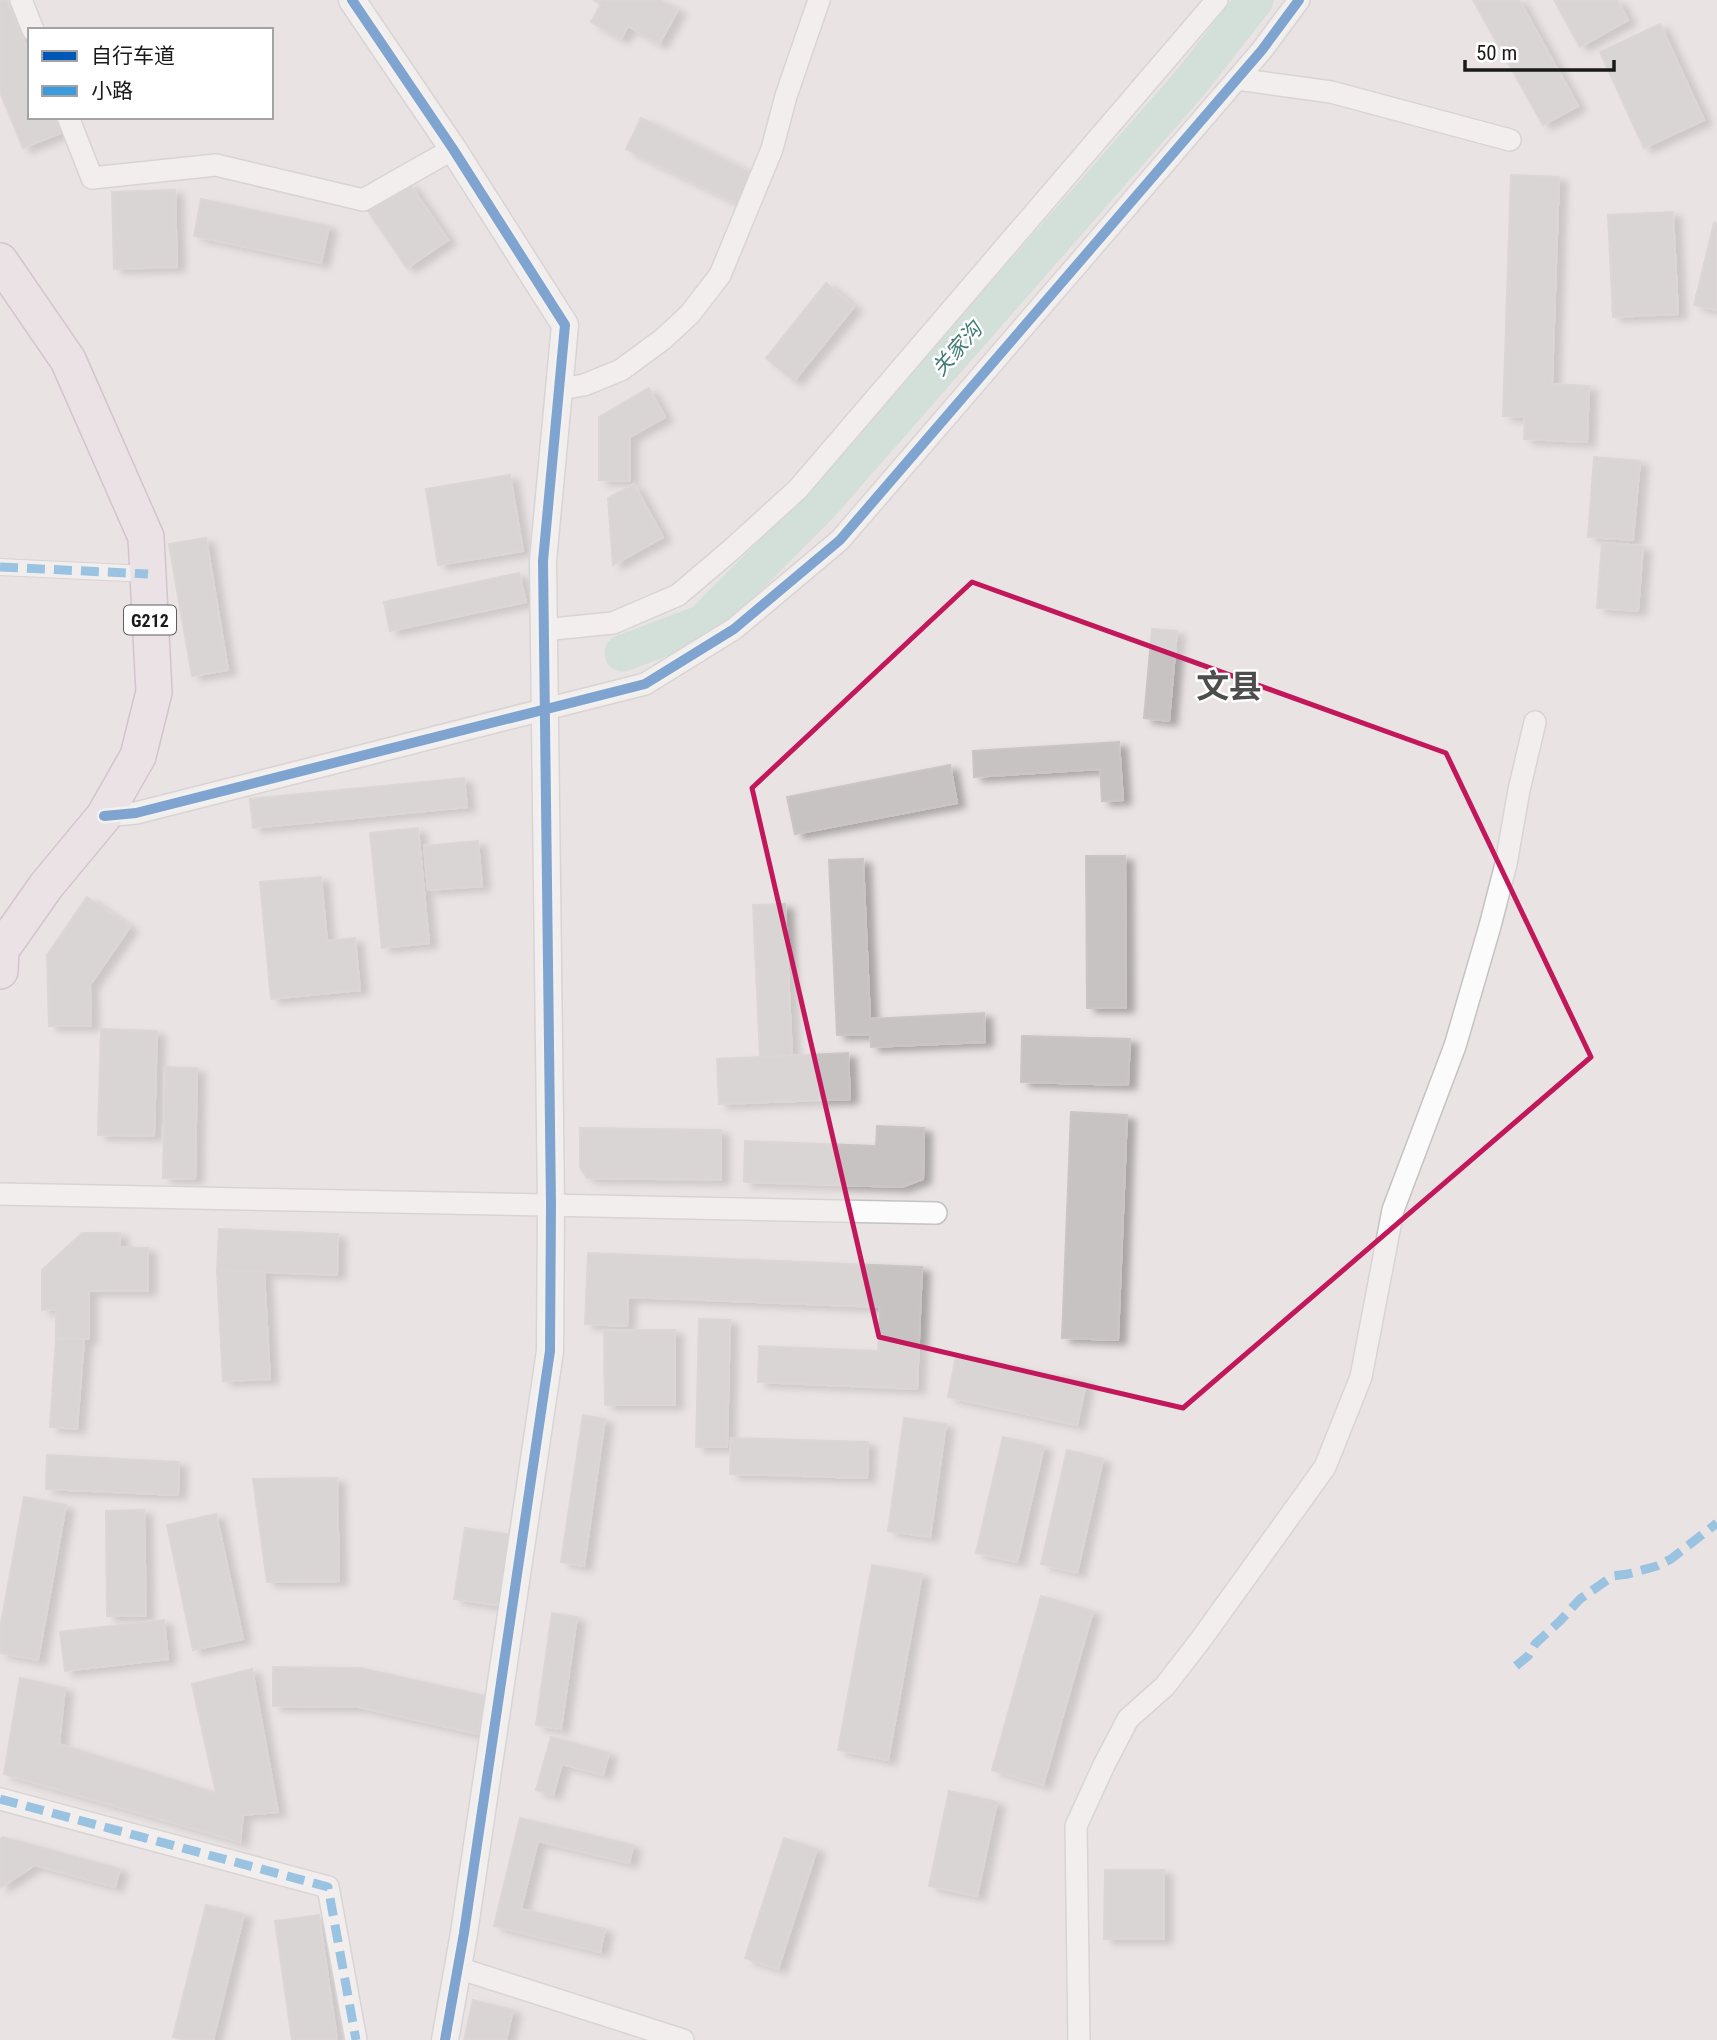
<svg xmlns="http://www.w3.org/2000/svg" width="1717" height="2040" font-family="'Roboto Condensed','Noto Sans SC',sans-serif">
<defs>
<filter id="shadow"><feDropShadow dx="8" dy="4.5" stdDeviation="3.5" flood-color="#0004"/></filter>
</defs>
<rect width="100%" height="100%" fill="#e9e3e3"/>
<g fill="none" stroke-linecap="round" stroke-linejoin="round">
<path stroke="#b9dacd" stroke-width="37" d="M623 653 703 623 820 505 1190 83 1255 0"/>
</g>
<g fill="#c7c3c3" stroke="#ccc5c5" stroke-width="2" filter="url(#shadow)">
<path d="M0 0H7L30 55V117H55L61 133 23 148 0 92Z"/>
<path d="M593 0H660L678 10 659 44 628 26 621 39 591 22 601 4Z"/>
<path d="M1473 0H1519L1578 106 1543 125Z"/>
<path d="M1554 0H1617L1628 20 1580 47Z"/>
<path d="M1660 24 1704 120 1644 148 1600 52Z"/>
<path d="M641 118 753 174 738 204 626 149Z"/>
<path d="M1511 175 1559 177 1552 384 1589 386 1587 442 1524 439 1525 417 1503 416Z"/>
<path d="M409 183 448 240 407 268 368 211Z"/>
<path d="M175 190 177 267 114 269 112 192Z"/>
<path d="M201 199 329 226 321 263 194 236Z"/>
<path d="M1673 212 1678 314 1613 317 1608 215Z"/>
<path d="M1714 223 1717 224V310L1694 305Z"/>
<path d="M826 283 854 307 794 381 766 358Z"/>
<path d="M649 388 665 417 630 437V481L599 480V417Z"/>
<path d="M1594 457 1640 461 1633 540 1588 537Z"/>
<path d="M510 475 523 551 438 565 426 489Z"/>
<path d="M634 484 663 537 613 565 608 498Z"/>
<path d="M206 538 228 670 192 676 169 544Z"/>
<path d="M1602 543 1643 546 1638 611 1597 608Z"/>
<path d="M519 573 526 602 390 631 384 602Z"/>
<path d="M1152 629 1177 631 1169 721 1144 718Z"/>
<path d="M1119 742 1123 800 1102 801 1100 769 974 777 973 751Z"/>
<path d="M950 765 957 803 795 834 787 797Z"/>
<path d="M464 778 467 807 253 828 250 799Z"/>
<path d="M418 828 429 943 382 948 370 833Z"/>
<path d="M478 841 482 886 428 890 424 846Z"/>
<path d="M1086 856H1125L1126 1008H1087Z"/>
<path d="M863 859 870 1019 984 1013 985 1042 871 1047 870 1034 837 1035 829 860Z"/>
<path d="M321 877 327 941 355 938 360 990 271 999 260 882Z"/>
<path d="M87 897 130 927 90 985 91 1026H49L47 955Z"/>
<path d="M785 904 792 1056 760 1057 753 905Z"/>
<path d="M101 1029 157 1031 154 1136 98 1135Z"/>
<path d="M1022 1036 1130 1039 1128 1085 1021 1082Z"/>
<path d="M848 1053 850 1099 719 1104 717 1059Z"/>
<path d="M165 1067 197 1068 195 1179 163 1178Z"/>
<path d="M1071 1112 1127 1115 1118 1340 1062 1338Z"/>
<path d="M877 1126 924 1128 923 1179 902 1187 744 1182 745 1141 876 1146Z"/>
<path d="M580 1128 721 1130V1180L587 1178 580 1167Z"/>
<path d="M219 1229 338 1234 337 1275 217 1270Z"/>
<path d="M82 1233H120V1247L148 1248V1291H89V1339H56V1309L42 1310V1270Z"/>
<path d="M588 1253 922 1267 917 1389 758 1382 759 1346 878 1351 880 1307 628 1297 627 1326 585 1324Z"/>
<path d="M217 1270 264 1272 270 1379 223 1381Z"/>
<path d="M699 1319 730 1320 727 1447H696Z"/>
<path d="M604 1330H675V1405H605Z"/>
<path d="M56 1339H84L77 1429 50 1427Z"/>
<path d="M956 1356 1086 1383 1077 1425 948 1397Z"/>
<path d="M583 1415 605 1419 584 1566 561 1562Z"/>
<path d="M904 1418 946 1424 930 1537 888 1531Z"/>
<path d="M1003 1437 1044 1446 1017 1562 976 1553Z"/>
<path d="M731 1438 868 1442 867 1478 730 1474Z"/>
<path d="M1067 1450 1103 1459 1077 1573 1041 1564Z"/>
<path d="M47 1455 179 1462 178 1495 46 1489Z"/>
<path d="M337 1478 339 1581 267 1582 253 1479Z"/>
<path d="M24 1497 66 1505 38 1660 0 1653V1629Z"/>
<path d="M144 1510 146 1616H107L106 1511Z"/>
<path d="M216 1514 243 1639 193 1650 167 1525Z"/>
<path d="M465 1528 513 1535 503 1606 454 1599Z"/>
<path d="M872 1565 922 1574 888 1760 838 1750Z"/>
<path d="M1041 1596 1093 1611 1043 1785 992 1770Z"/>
<path d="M552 1613 577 1617 561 1729 536 1725Z"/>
<path d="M164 1620 168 1659 65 1671 60 1632Z"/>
<path d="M273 1667 360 1668 486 1696 478 1734 359 1707 273 1706Z"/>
<path d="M252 1669 278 1812 243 1815 240 1842 4 1774 20 1678 65 1688 59 1744 216 1793 192 1684Z"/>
<path d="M551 1737 609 1753 603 1775 562 1764 553 1795 536 1790Z"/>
<path d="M949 1791 997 1802 977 1896 929 1886Z"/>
<path d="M520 1818 633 1845 629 1863 538 1841 521 1909 605 1929 600 1952 494 1926Z"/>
<path d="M3 1837 120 1869 115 1887 35 1865 0 1888V1839Z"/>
<path d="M784 1838 817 1849 778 1969 745 1958Z"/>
<path d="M1105 1870H1164V1939H1104Z"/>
<path d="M206 1905 244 1914 213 2040H187L173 2037Z"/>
<path d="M319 1915 337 2040H292L275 1921Z"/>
<path d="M473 2000 513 2010 506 2040H464Z"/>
</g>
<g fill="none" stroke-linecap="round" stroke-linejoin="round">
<g stroke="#c4c2c2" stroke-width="18">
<path id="pedestrian" d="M0 567 148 574"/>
</g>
<g stroke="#c4c2c2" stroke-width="24">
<g id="minor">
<path d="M21 0 33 30"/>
<path d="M1237 79 1331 92 1510 140"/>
<path d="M68 117 92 178 216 165 363 200 453 149"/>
<path d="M559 389 584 385 621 370 663 339 690 314 720 275 772 149 786 96 819 0"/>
<path d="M543 630 613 623 678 595 731 550 798 489 1217 0"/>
<path d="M104 816 136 813 645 684 734 629 840 540 1262 50 1299 0"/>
<path d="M0 1194 936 1213"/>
<path d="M0 1799 328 1887 356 2040"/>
<path d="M458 1968 683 2040"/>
<path d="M1079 2040 1076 1826 1104 1765 1128 1719 1165 1686 1202 1638 1325 1467 1361 1377 1393 1210 1455 1046 1490 926 1506 864 1519 790 1535 722"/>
</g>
</g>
<g stroke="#c4c2c2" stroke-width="29">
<path id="tertiary" d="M352 0 453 149 565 325 543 561 551 1205 550 1351 464 1933 445 2040"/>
</g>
<g stroke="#bb9cb6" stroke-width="38">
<path id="trunk" d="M0 261 68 360 146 537 154 692 138 756 104 816 46 886 1 950 0 971"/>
</g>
<use href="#pedestrian" stroke="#fcfbfb" stroke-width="16"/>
<use href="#minor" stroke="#fcfbfb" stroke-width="21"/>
<use href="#tertiary" stroke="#fcfbfb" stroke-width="26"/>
<use href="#trunk" stroke="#eae0e4" stroke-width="35"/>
<g stroke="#3b9bdf" stroke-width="9" stroke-dasharray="18 9" stroke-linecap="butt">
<path d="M0 567 148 574"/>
<path d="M1516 1666 1528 1656 1535 1644 1560 1621 1580 1599 1613 1576 1628 1574 1657 1566 1671 1559 1717 1523"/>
<path d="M0 1799 328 1887 356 2040"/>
</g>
<g stroke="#fff" stroke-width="15">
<g id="cycleway">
<path d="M352 0 453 149 565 325 543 561 551 1205 550 1351 464 1933 445 2040"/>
<path d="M104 816 136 813 645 684 734 629 840 540 1262 50 1299 0"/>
</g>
</g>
<use href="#cycleway" stroke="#0057b8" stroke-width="10"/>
</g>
<path d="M0 0H1717V2040H0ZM972 582 1446 753 1591 1057 1183 1408 879 1337 752 788Z" fill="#e9e3e3" fill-opacity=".55" fill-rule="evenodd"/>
<path fill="none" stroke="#c2185b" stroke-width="5" stroke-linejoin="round" d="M972 582 1446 753 1591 1057 1183 1408 879 1337 752 788Z"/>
<g text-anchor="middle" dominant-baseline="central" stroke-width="5" stroke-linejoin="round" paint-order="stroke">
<rect fill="#fff" stroke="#5f5f5f" stroke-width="2" x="124" y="605.5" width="52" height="29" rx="5"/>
<g font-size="18" font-weight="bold" fill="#1a1a1a">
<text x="150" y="620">G212</text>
</g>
<g font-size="21" font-style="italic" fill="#417c76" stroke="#fff">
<text transform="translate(957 349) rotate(-49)">关家沟</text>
</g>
<g font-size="33" font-weight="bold" fill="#4d4d4d" stroke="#fff">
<text x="1229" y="686">文县</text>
</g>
</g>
<rect x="28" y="28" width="245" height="91" fill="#ffffff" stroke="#a3a3a3" stroke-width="2"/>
<rect x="42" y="51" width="35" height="10" fill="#0057b8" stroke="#a3a3a3" stroke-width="2"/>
<text x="91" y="63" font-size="21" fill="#1a1a1a">自行车道</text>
<rect x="42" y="86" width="35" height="10" fill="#3b9bdf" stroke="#a3a3a3" stroke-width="2"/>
<text x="91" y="98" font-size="21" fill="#1a1a1a">小路</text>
<path d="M1465 60v10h149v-10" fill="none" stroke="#1a1a1a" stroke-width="3.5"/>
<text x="1476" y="60" font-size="21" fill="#1a1a1a" stroke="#ffffff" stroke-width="5" paint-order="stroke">50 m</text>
</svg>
